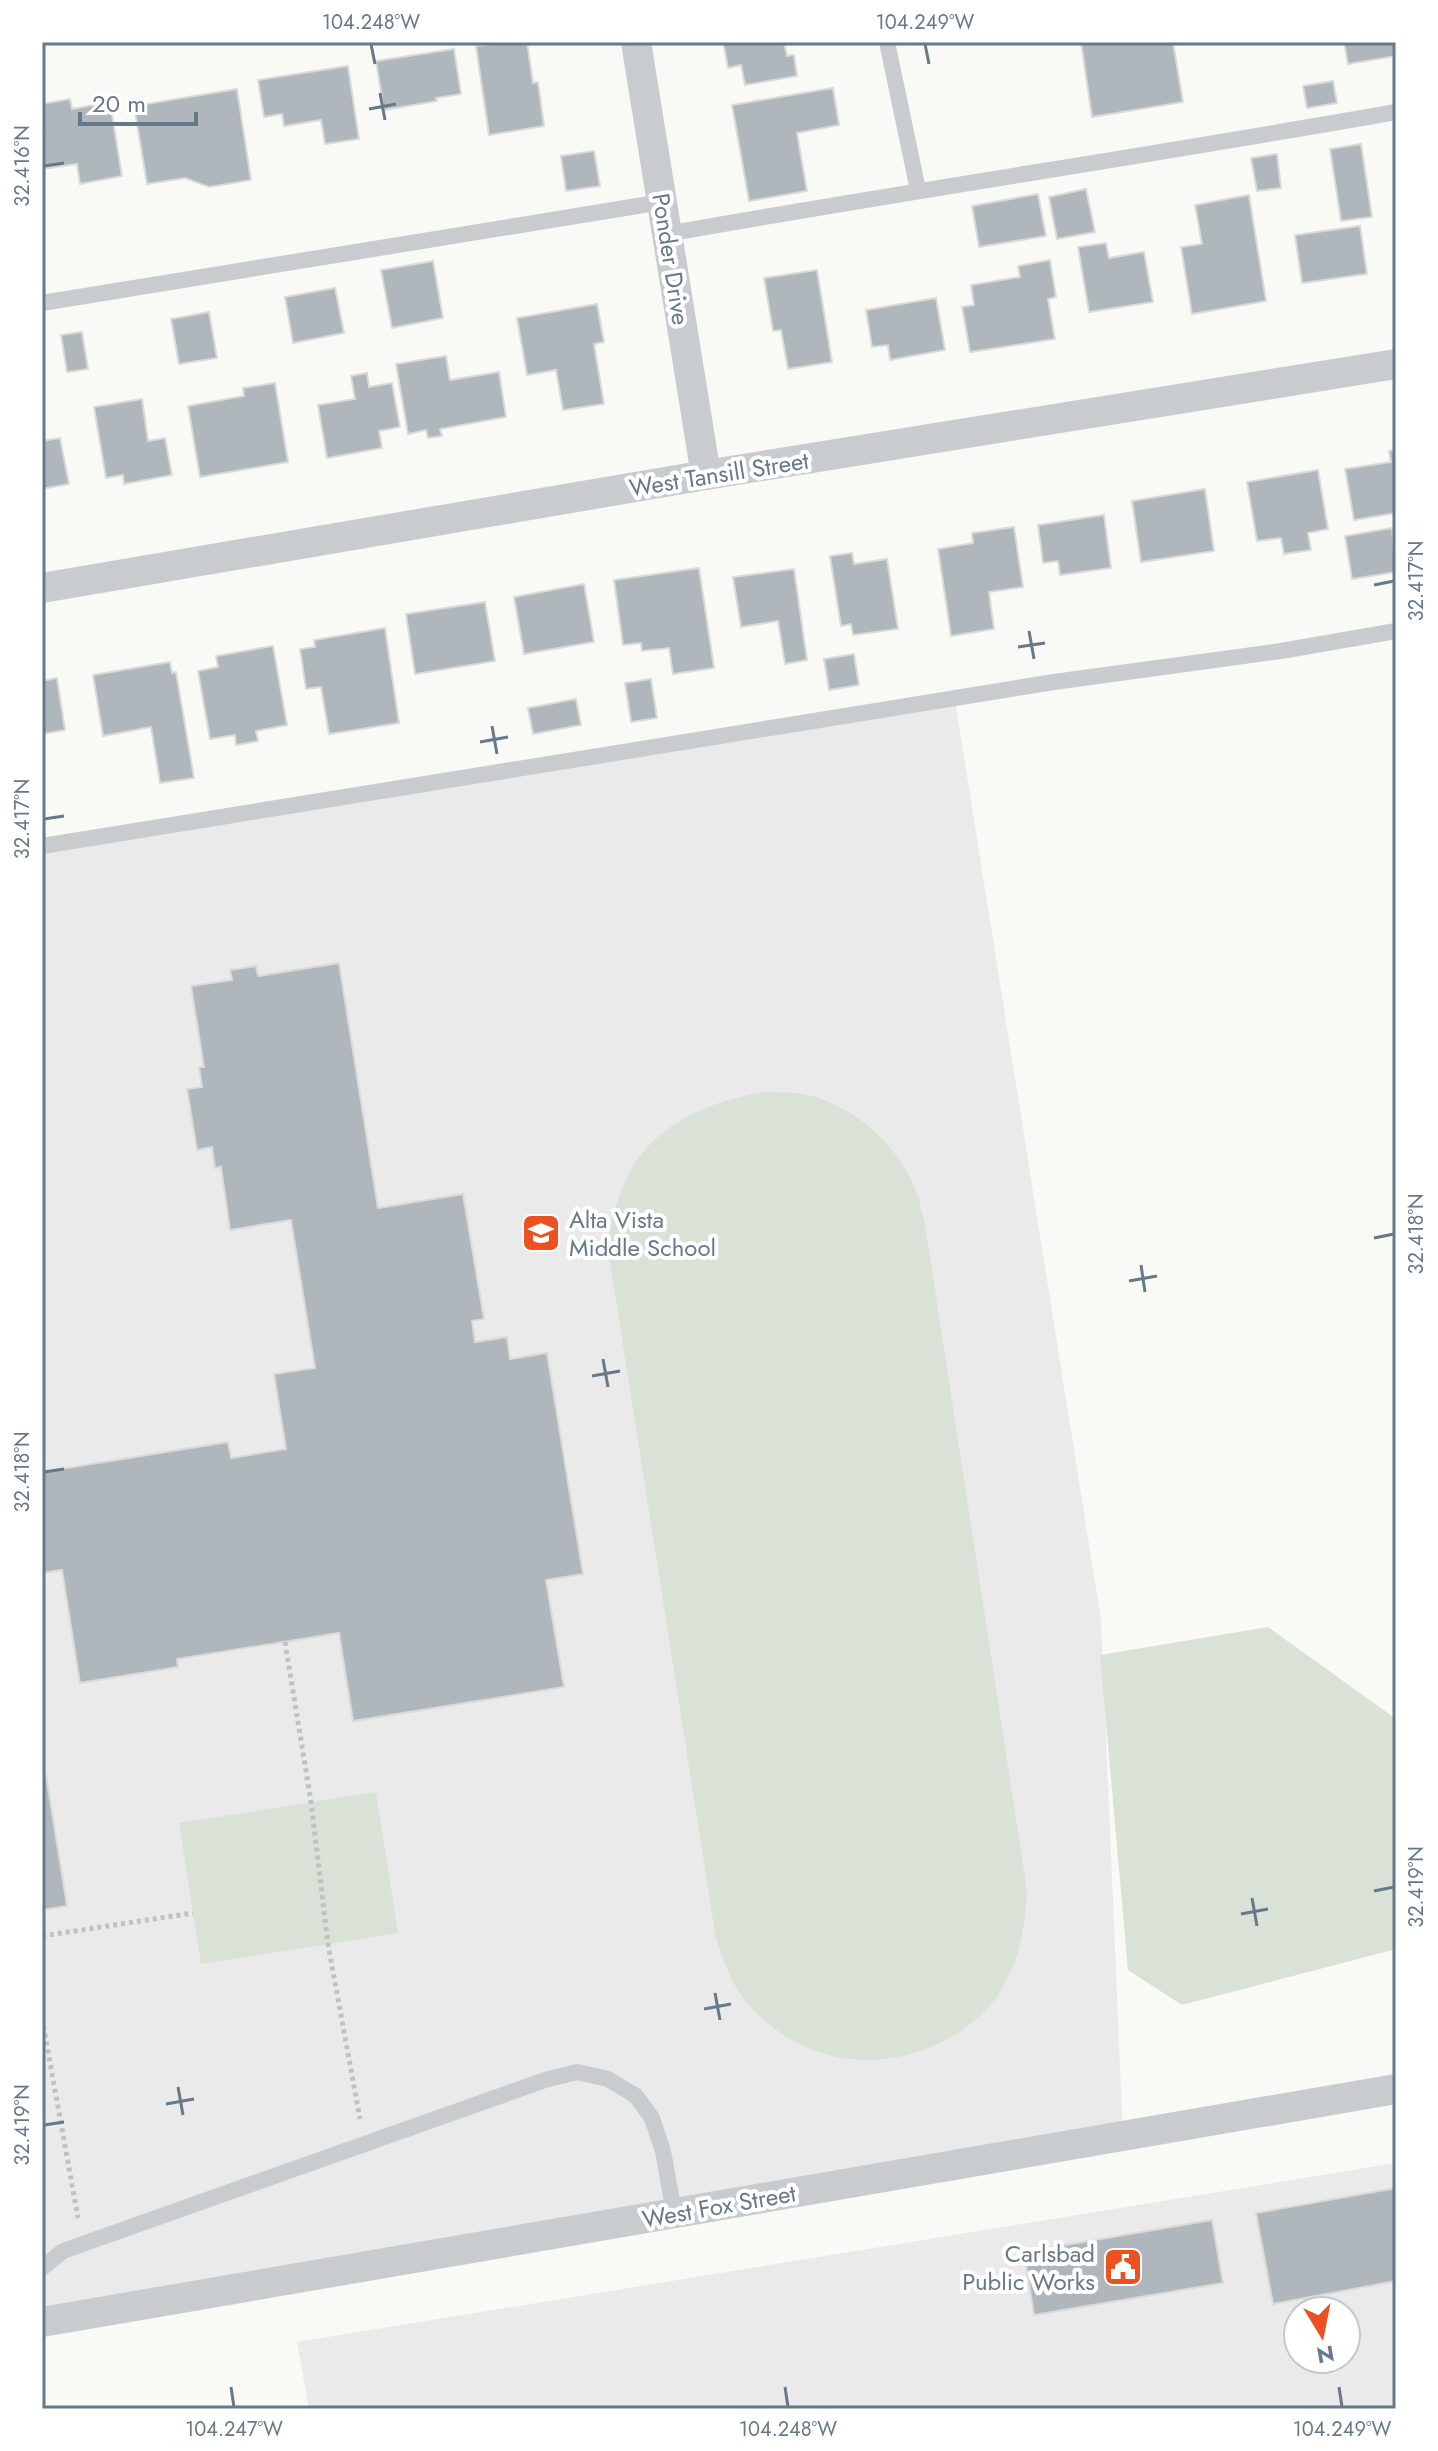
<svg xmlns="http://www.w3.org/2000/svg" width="1438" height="2451" font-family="Jost,sans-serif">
<rect width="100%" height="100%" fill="#f9f9f6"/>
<g fill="#e9eae9" fill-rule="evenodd">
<path d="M955 700 1101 1620 1123 2136 42 2322V846Z"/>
<path d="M1396 2163V2409H309L297 2342ZM1298 2311H1346V2359H1298Z"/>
</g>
<g fill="#dae1d6">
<path d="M765 1092C775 1093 786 1092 797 1093 848 1100 901 1145 917 1194 921 1205 923 1218 926 1231L1027 1891C1025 1926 1020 1959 1001 1990 990 2009 971 2025 953 2036 884 2076 802 2066 748 2004 732 1987 724 1961 716 1939L607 1243C613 1217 619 1189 633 1166 662 1120 714 1100 765 1092Z"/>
<path d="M1268 1627 1396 1719V1949L1182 2005 1128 1970 1100 1655Z"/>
<path d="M376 1792 398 1933 201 1964 179 1823Z"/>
</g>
<g fill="#afb7bd" stroke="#dadad8" stroke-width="2">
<path d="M506 42H527L533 83 538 82 544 126 489 135 476 46Z"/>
<path d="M723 42H784L787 56 794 55 797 76 745 85 741 65 728 68Z"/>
<path d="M1081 42H1173L1183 102 1092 117Z"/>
<path d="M1344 42H1396V56L1348 64Z"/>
<path d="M454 49 461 94 436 98 437 101 384 110 376 61Z"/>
<path d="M348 66 359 139 325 144 321 120 284 126 282 114 264 117 258 80Z"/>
<path d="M1333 81 1337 103 1307 108 1303 86Z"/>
<path d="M833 88 839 125 797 133 807 191 749 201 732 105Z"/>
<path d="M237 89 251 180 209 187 185 178 147 184 134 106Z"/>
<path d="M70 99 72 109 110 102 122 176 80 184 77 164 42 169V104Z"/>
<path d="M1361 144 1372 217 1341 221 1330 149Z"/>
<path d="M594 151 600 186 566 191 561 156Z"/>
<path d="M1277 154 1281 188 1257 191 1251 158Z"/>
<path d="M1086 189 1095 232 1057 239 1049 197Z"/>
<path d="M1038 194 1046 236 979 247 972 206Z"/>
<path d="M1249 195 1266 301 1192 314 1181 247 1202 244 1195 205Z"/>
<path d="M1360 226 1367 274 1302 283 1295 235Z"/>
<path d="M1106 243 1109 258 1144 252 1153 302 1089 312 1078 247Z"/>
<path d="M1050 260 1056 297 1048 299 1055 339 970 352 962 307 974 305 971 285 1020 277 1018 266Z"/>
<path d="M433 261 443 318 392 328 381 270Z"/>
<path d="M817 270 832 362 788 369 781 330 773 331 764 278Z"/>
<path d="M335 288 344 333 293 343 285 297Z"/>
<path d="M936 298 945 350 890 360 888 345 872 347 866 310Z"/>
<path d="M597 304 604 342 594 344 604 404 563 410 556 370 527 375 517 318Z"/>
<path d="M209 312 217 358 179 364 171 319Z"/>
<path d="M82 332 88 369 67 372 61 335Z"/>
<path d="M446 356 450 380 499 372 506 417 440 429 442 436 428 438 426 430 408 434 396 364Z"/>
<path d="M367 373 369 387 392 383 400 427 379 431 382 448 327 458 318 405 355 399 351 376Z"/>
<path d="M275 383 288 462 200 477 188 406 244 396 243 388Z"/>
<path d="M142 399 148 441 165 438 172 475 124 484 123 475 106 478 94 407Z"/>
<path d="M60 438 69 484 42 489V441Z"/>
<path d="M1396 449V513L1354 520 1345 469 1391 462 1389 451Z"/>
<path d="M1318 470 1328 529 1308 533 1311 550 1284 554 1281 538 1257 541 1247 482Z"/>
<path d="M1205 489 1214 551 1141 562 1132 501Z"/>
<path d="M1104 515 1111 568 1060 575 1058 561 1043 563 1038 525Z"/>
<path d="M1014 527 1023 587 989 592 994 629 951 636 938 549 973 543 972 533Z"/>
<path d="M1392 528 1396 572 1352 579 1345 536Z"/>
<path d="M852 553 854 564 887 559 898 629 853 635 851 624 841 626 830 556Z"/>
<path d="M699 568 714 668 673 674 669 648 642 651 641 643 623 645 614 580Z"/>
<path d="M794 569 807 660 785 664 778 621 741 627 733 577Z"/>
<path d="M584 584 594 642 524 654 514 597Z"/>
<path d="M485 602 495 661 415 674 406 614Z"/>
<path d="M385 628 399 723 329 734 321 687 306 689 300 649 315 647 314 640Z"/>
<path d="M273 646 287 725 256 731 258 741 236 745 235 735 210 739 198 671 218 667 216 656Z"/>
<path d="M854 654 859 685 829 690 824 659Z"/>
<path d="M170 662 172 673 176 672 194 778 160 783 151 727 103 736 93 675Z"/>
<path d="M57 678 65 730 42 734V681Z"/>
<path d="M651 679 657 718 631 722 625 683Z"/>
<path d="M576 699 581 725 533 734 528 708Z"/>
<path d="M339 963 378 1208 463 1194 484 1319 472 1321 475 1342 507 1337 510 1359 547 1353 583 1574 546 1580 564 1687 353 1721 339 1633 177 1659 178 1667 80 1683 62 1570 42 1573V1472L228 1442 231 1458 286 1449 274 1374 315 1368 291 1220 230 1230 221 1167 215 1168 212 1147 197 1150 187 1089 202 1087 199 1067H204L191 986 232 980 230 970 256 966 258 976Z"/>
<path d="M42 1750 67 1906 42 1910Z"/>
<path d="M1396 2188V2281L1273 2304 1256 2213Z"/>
<path d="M1212 2220 1223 2283 1034 2315 1024 2252Z"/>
</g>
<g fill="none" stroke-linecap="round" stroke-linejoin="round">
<g stroke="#bfc2c4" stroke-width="5" stroke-dasharray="4 4" stroke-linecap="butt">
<path d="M285 1642 311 1802 328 1944 360 2119"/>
<path d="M42 1936 193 1913"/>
<path d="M42 2018 78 2218"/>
</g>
<g stroke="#c8cccf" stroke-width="16">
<path d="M887 42 918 190"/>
<path d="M666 234C909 191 1153 155 1396 112"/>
<path d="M42 303 662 202"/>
<path d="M42 846 1054 682 1281 651 1396 631"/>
<path d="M42 2268 63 2251 545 2080 577 2072 608 2079 636 2096 652 2118 663 2151 674 2213"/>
</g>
<g stroke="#c8cccf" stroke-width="30">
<path d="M636 42 706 475"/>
<path d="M42 588 706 475 1396 364"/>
<path d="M42 2322 1396 2089"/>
</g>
</g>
<path fill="none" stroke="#667988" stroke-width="3" d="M371 44 375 64M925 44 929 64M380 93 385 120M369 109 396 104M44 166 64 163M1374 585 1394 581M1029 631 1034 659M1018 647 1045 643M492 726 497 754M480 742 508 737M44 819 64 816M1374 1238 1394 1234M1141 1265 1145 1292M1129 1281 1157 1276M603 1359 608 1387M592 1376 620 1371M44 1472 64 1469M1374 1891 1394 1887M1252 1898 1257 1926M1241 1914 1268 1909M715 1993 720 2020M704 2009 731 2004M178 2087 183 2115M166 2104 194 2099M44 2125 64 2122M231 2387 234 2407M785 2387 788 2407M1339 2387 1342 2407"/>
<defs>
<g id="school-square" transform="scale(2)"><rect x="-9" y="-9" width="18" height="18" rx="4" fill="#ed5021" stroke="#fff"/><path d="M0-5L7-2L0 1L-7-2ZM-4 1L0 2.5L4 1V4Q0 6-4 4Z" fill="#fff"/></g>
<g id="civic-square" transform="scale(2)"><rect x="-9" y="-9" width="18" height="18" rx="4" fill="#ed5021" stroke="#fff"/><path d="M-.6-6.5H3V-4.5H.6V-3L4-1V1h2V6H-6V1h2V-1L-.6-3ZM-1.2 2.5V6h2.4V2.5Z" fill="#fff"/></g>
</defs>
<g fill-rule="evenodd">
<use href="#school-square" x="541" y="1233"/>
<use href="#civic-square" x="1123" y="2267"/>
</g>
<g text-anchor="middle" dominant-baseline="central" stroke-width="8" stroke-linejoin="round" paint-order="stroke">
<g font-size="24" fill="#667988" stroke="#fff">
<text transform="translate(671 259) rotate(81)">Ponder Drive</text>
<text transform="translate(719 474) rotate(-9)">West Tansill Street</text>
<text transform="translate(719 2206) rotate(-10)">West Fox Street</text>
</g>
<g font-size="24" fill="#667988" stroke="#fff" text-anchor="start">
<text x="569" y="1219">Alta Vista<tspan x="569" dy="28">Middle School</tspan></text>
<text x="1095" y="2253" text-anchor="end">Carlsbad<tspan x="1095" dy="28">Public Works</tspan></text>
</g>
</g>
<rect width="1438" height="2451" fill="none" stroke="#ffffff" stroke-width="88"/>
<g transform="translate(1322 2335) rotate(170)"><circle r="38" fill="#ffffff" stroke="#c2c9cf" stroke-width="2"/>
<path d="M0-6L14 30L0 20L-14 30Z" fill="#ed5021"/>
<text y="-12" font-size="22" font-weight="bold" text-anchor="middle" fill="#667988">N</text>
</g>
<path d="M80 112v12h116v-12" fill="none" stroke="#667988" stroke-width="4"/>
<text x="92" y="112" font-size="24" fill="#667988" stroke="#ffffff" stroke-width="6" paint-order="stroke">20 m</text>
<rect x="44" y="44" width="1350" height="2363" fill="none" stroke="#667988" stroke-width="3"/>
<g font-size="20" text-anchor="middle" fill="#667988">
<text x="371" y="29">104.248°W</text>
<text x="925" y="29">104.249°W</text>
<text transform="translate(22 166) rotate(-90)" y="7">32.416°N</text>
<text transform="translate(1416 581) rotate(-90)" y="7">32.417°N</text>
<text transform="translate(22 819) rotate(-90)" y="7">32.417°N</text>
<text transform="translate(1416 1234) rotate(-90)" y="7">32.418°N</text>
<text transform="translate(22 1472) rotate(-90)" y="7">32.418°N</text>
<text transform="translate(1416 1887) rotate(-90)" y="7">32.419°N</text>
<text transform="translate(22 2125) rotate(-90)" y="7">32.419°N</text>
<text x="234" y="2436">104.247°W</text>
<text x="788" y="2436">104.248°W</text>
<text x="1342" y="2436">104.249°W</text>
</g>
</svg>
